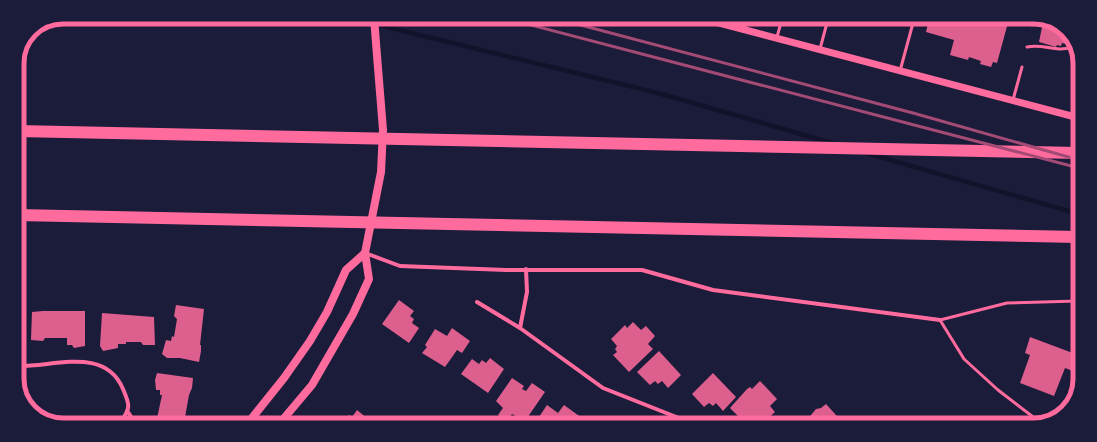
<svg xmlns="http://www.w3.org/2000/svg" width="1097" height="442" font-family="Signika,sans-serif">
<rect width="100%" height="100%" fill="#1b1b3a"/>
<g fill="none" stroke-linecap="round" stroke-linejoin="round">
<g stroke="#12122b" stroke-width="4.5">
<path d="M350 18 658 93 832 143"/>
<path d="M866 153 1079 214"/>
</g>
</g>
<g fill="#dd5f8e">
<path d="M929 19H1009L997 63 993 62 991 67 980 64 981 61 969 57 968 60 950 55 954 40 926 32Z"/>
<path d="M1043 22 1057 26 1070 35 1078 56 1070 53 1073 46 1062 43 1061 46 1057 45 1056 47 1039 42Z"/>
<path d="M399 300 414 311 410 316 414 319 412 323 419 328 409 343 382 324Z"/>
<path d="M176 305 204 309 200 345H201V351L199 362 180 358H167L162 354 166 340 171 341 172 336 174 337 177 319 174 316Z"/>
<path d="M43 311H85V346L74 348 72 345H67V338H45L43 341 31 340 32 312Z"/>
<path d="M102 313 154 317 155 345H143L141 342H126V344H118V348L103 351 100 346Z"/>
<path d="M633 322 641 330 646 326 655 336 648 344 653 349 629 372 613 355 617 352 615 349 617 346 611 339 625 325 627 328Z"/>
<path d="M452 328 470 341 462 353 457 350 445 367 422 353 427 347 425 345 435 329 447 336Z"/>
<path d="M17 332H19L20 335 19 344H17Z"/>
<path d="M1030 337 1078 355V373L1065 368 1054 396 1020 383 1030 355 1025 353Z"/>
<path d="M659 351 681 375 668 388 662 381 658 384 655 381 650 385 637 372Z"/>
<path d="M490 358 504 369 488 393 461 374 472 359 479 364 482 360 486 363Z"/>
<path d="M157 373 193 378 192 388 189 395 184 423H156L162 395H160V390H156L155 380Z"/>
<path d="M713 373 736 397 723 411 716 403 713 406 709 403 704 407 692 394Z"/>
<path d="M512 378 524 386 522 389 526 391 532 383 545 392 525 421 512 414 507 421 498 415 503 408 496 401Z"/>
<path d="M760 381 777 399 770 406 775 412 762 424 754 417 751 420 747 417 743 421 730 408 747 389 750 387 752 389Z"/>
<path d="M826 404 845 425 795 424 803 417 806 421 816 409 821 408Z"/>
<path d="M547 405 558 413 564 405 582 418 578 424H538L539 422 537 420Z"/>
<path d="M357 410 373 423H342L349 415 352 417Z"/>
</g>
<g fill="none" stroke-linecap="round" stroke-linejoin="round">
<g stroke="#ff6b9d" stroke-width="3">
<path d="M1032 25 1040 20 1052 22"/>
<path d="M744 29 747 19"/>
<path d="M777 37 782 19"/>
<path d="M1027 47C1044 43 1055 53 1072 47"/>
<path d="M820 49 828 19"/>
<path d="M900 71 913 23 912 20 908 19"/>
<path d="M1013 100 1022 67"/>
<path d="M1041 423 998 390 964 359 940 320 1007 303 1078 301"/>
</g>
<g stroke="#ff6b9d" stroke-width="4">
<path d="M365 253 400 266 506 270H642L713 290 940 320"/>
<path d="M526 269 527 292 520 328 603 388 694 424"/>
<path d="M477 302 520 328"/>
<path d="M17 366C54 367 105 346 123 389 130 405 131 408 120 423"/>
<path d="M128 412 135 423"/>
<path d="M253 418 260 423"/>
</g>
<path stroke="#ff6b9d" stroke-width="7" d="M704 19 1079 118"/>
<g stroke="#ff6b9d" stroke-width="8">
<path d="M248 423 284 378 310 341 327 312 346 270 365 253"/>
<path d="M280 423 312 385 353 314 369 279 365 253 381 172 383 130 374 18"/>
</g>
<g stroke="#ff6b9d" stroke-width="12">
<path d="M17 131 1079 153"/>
<path d="M17 215 1079 237"/>
</g>
<g stroke="#a44b75" stroke-width="3">
<path d="M504 18 1079 168"/>
<path d="M554 18 913 113 1079 160"/>
</g>
</g>
<path d="M0 0H1097V442H0ZM63 24H1034A39 39 0 0 1 1073 63V379A39 39 0 0 1 1034 418H63A39 39 0 0 1 24 379V63A39 39 0 0 1 63 24Z" fill="#1b1b3a" fill-rule="evenodd"/>
<path fill="none" stroke="#ff6b9d" stroke-width="5" d="M63 24H1034A39 39 0 0 1 1073 63V379A39 39 0 0 1 1034 418H63A39 39 0 0 1 24 379V63A39 39 0 0 1 63 24Z"/>
</svg>
